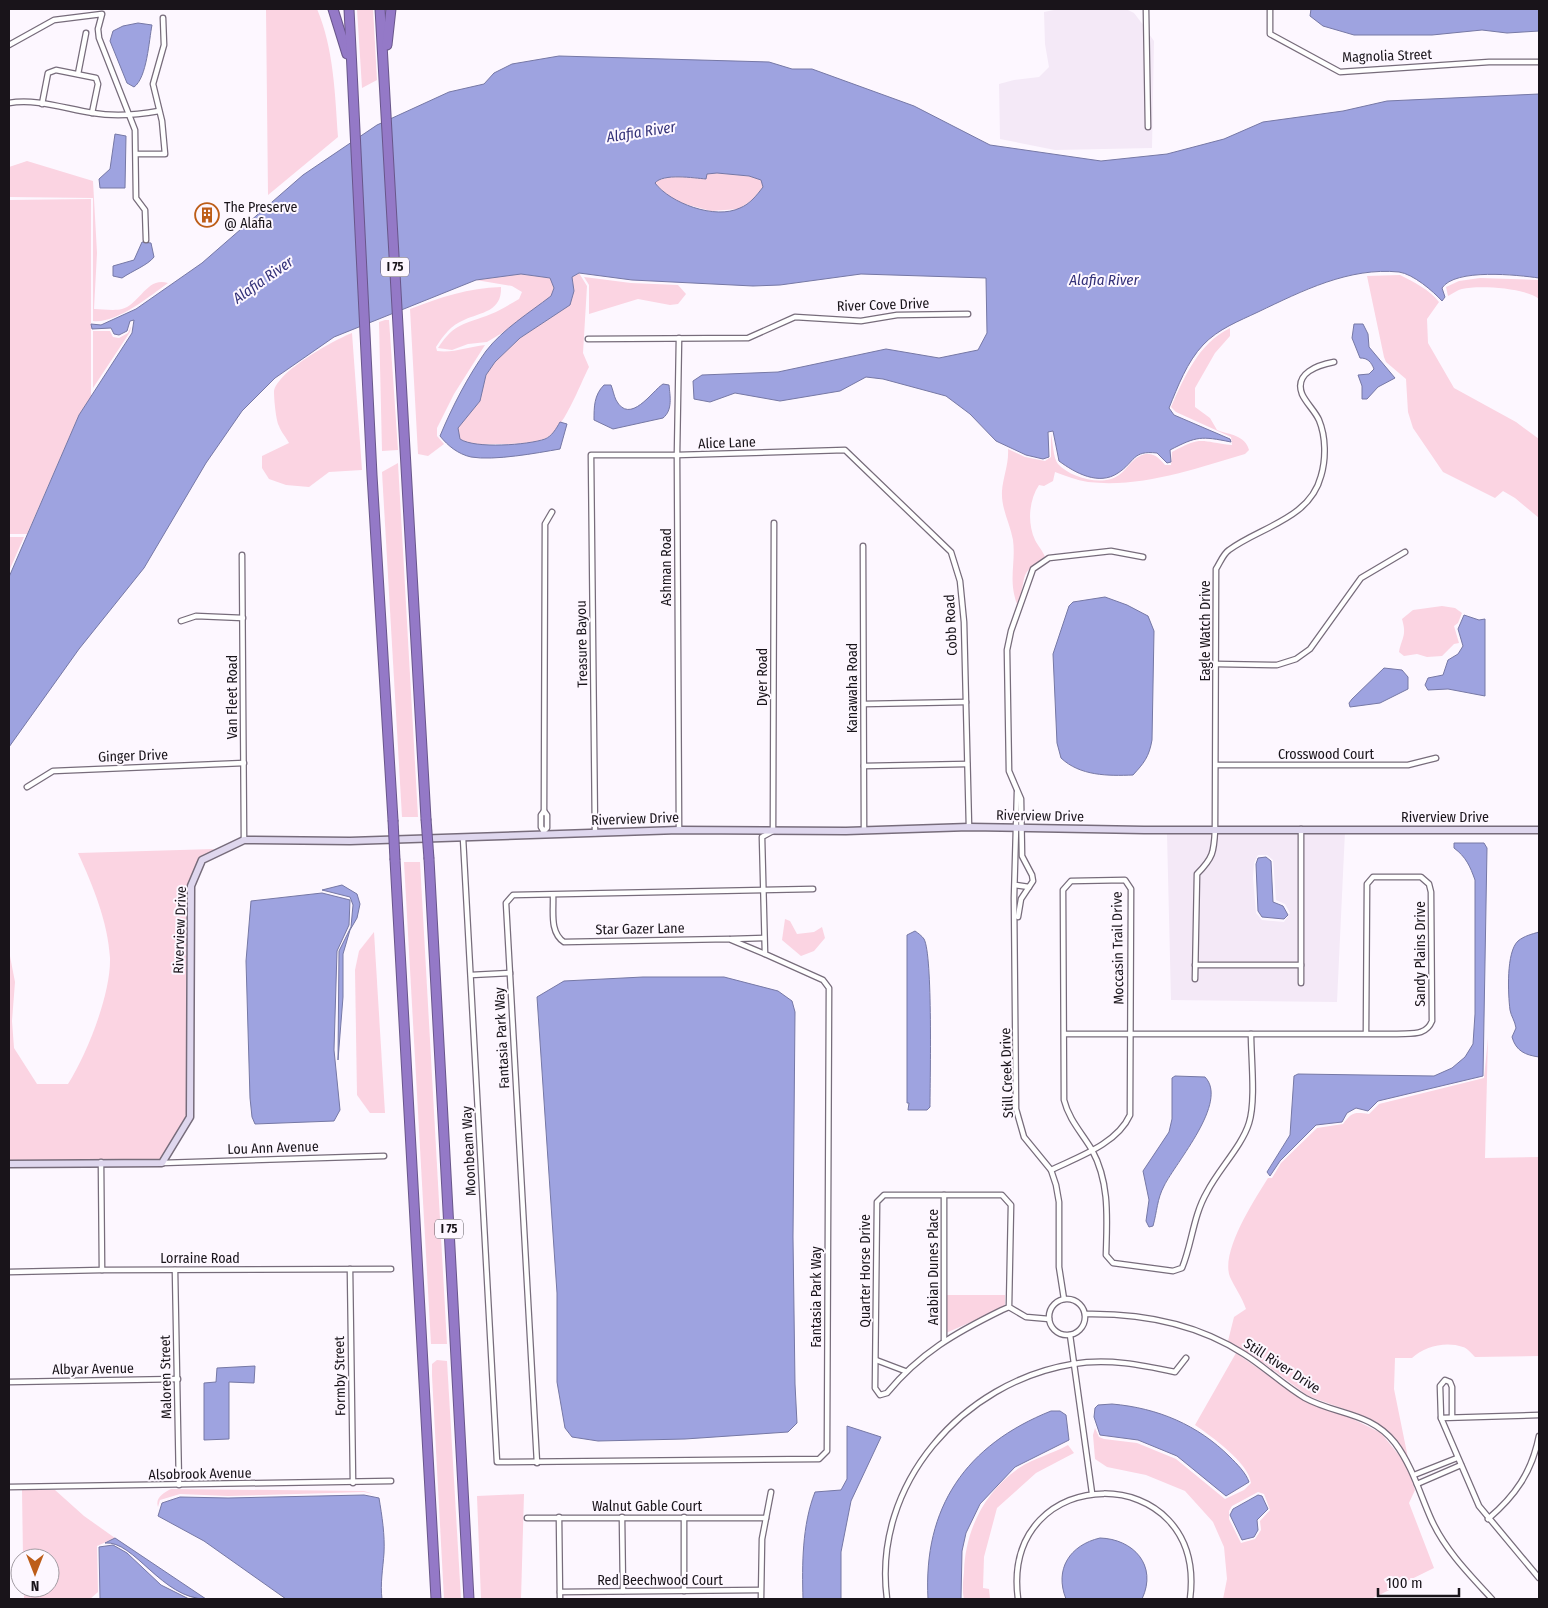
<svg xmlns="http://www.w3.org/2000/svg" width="1548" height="1608" font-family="'Fira Sans Condensed',sans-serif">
<rect width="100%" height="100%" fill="#fdf7ff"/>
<g fill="#f4e9f7" fill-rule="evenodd">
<path d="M1126 9 1134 13 1144 26 1146 130H1151L1149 34 1154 41 1152 148 1055 150 1000 139 999 84 1014 80 1039 77 1049 67 1045 44 1044 12 1054 10Z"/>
<path d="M1345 831 1337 1002 1171 1000 1167 834ZM1258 855H1267L1273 860 1276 900 1285 904 1290 913 1284 922 1262 920 1256 913 1253 878 1254 863Z"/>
</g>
<g fill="#fbd4e2" fill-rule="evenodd">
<path d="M266 9H317C334 49 335 95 338 137L268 195Z"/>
<path d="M357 9H373L377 80 362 88Z"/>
<path d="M27 161 93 181 97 253 94 309C102 309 114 311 122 309 140 304 147 276 168 283 150 296 116 324 93 321V198L9 197V167Z"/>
<path d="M717 173 749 176 761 180 763 187 752 200 739 209 711 211 673 201 655 183C662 173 694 178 706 179V174Z"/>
<path d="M91 199V396L79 415 27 534H9V200Z"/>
<path d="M579 273 587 286 583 353 589 367C580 384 563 432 544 439 531 444 512 444 498 444 485 444 471 446 460 439L457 428 480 401 486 375 495 362 520 338 570 305 574 291 572 277Z"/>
<path d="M521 274 550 278 554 288 551 296 507 330 487 342 468 344 452 350 438 348C455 322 464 325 491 314 501 310 510 304 519 299L522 292 512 286 476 280Z"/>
<path d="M1400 275C1414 282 1430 290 1439 302L1427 319 1428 343 1454 388 1516 422 1539 439V518L1515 498 1503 491 1495 498 1443 472 1413 428 1408 412 1406 379 1386 362 1384 357 1367 276Z"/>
<path d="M584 277 631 283 678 285 686 294 678 304 670 305 638 299 589 314V285Z"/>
<path d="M1480 278 1539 280V299C1526 288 1479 285 1462 289 1457 290 1452 294 1448 296L1446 287 1459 281Z"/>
<path d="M501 287C502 312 481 312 464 320 451 325 443 336 436 347L437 351C454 353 468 347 485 345L454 394 437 428V436L444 444 428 456 418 454 410 309C441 297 468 288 501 287Z"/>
<path d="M385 320H389L398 450 382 451 379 322Z"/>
<path d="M131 326 130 332 93 388V331H110L113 337 119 338 128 333Z"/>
<path d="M1230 328V336L1215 353 1195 388V407L1210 418 1217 430C1230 435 1245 435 1249 450L1245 454C1194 469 1142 488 1088 482 1076 480 1066 476 1055 472L1053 481 1044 486 1039 485C1029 500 1027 523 1035 540 1038 546 1043 551 1045 557 1015 576 1029 578 1017 604 1008 580 1016 563 1013 540 1010 523 1001 509 1002 491 1003 477 1009 464 1008 449L1025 457 1045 461 1051 457V434C1053 442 1053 458 1058 464 1071 478 1103 487 1119 475 1128 469 1133 456 1146 454 1155 453 1160 459 1165 465H1171L1172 452C1203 435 1200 442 1232 445L1231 437 1176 412 1171 407C1185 376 1198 344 1230 328Z"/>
<path d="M352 333 362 470 329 472 309 487 286 485 269 479 262 468V456L289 443C286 437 281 432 279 426 276 421 274 399 274 392 276 372 334 340 352 333Z"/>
<path d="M398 463 418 817H402L382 472Z"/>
<path d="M9 537H24L9 571Z"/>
<path d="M1442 606 1455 608 1462 613 1458 623 1454 626 1459 643 1454 644 1442 656 1427 657 1417 654 1404 656 1399 652C1402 637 1407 636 1402 619L1413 610Z"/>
<path d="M214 849 201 858 186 897 187 1116 161 1160 9 1161V951L15 982 12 1021 14 1048 37 1084H68C87 1054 111 994 110 958 108 922 93 886 78 853Z"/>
<path d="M404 862H420L447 1344H431Z"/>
<path d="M785 919 790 921 797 934 814 932 822 927 825 938 814 951 801 956 782 940Z"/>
<path d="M374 932 385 1113H370L357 1095 355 970 359 951Z"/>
<path d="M1488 1038 1485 1158 1539 1157V1356L1475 1357C1472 1354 1467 1348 1463 1347 1446 1341 1425 1346 1412 1358H1395L1394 1389 1408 1458 1395 1439 1369 1418 1308 1396 1265 1364 1228 1341 1234 1317 1246 1309C1242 1297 1235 1288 1230 1277 1220 1252 1255 1199 1268 1178H1272L1281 1163 1317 1128 1343 1124C1352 1112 1354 1112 1369 1114L1379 1104 1484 1078Z"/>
<path d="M946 1295H1005V1307L946 1333Z"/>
<path d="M1236 1353 1305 1401 1345 1415 1381 1433 1403 1460 1411 1477 1415 1490 1409 1503 1434 1568 1371 1599H1223L1227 1579 1224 1547 1213 1522 1185 1491 1146 1475 1107 1467 1095 1459 1093 1435 1095 1428 1099 1437 1104 1439 1137 1443 1176 1459 1225 1499 1244 1490 1251 1483C1249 1463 1211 1436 1195 1425ZM1258 1492 1264 1494 1270 1510 1260 1521 1261 1530 1255 1539 1241 1543 1229 1519V1511L1232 1506Z"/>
<path d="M437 1360 447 1361 461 1599H444L432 1376V1364Z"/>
<path d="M1068 1445 1074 1453 1036 1473 997 1508 984 1557 983 1588 989 1589 990 1599H964C962 1591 963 1581 964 1572 965 1531 984 1492 1019 1468 1034 1458 1052 1454 1068 1445Z"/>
<path d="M171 1489 364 1491 374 1494 364 1492 228 1496 180 1494 160 1500 158 1507C155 1498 163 1493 171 1489Z"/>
<path d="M22 1490H55L84 1516 115 1538 97 1546 98 1592 90 1599H24V1588H50V1558H23Z"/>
<path d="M524 1494 521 1599H481L477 1496Z"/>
</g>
<g fill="#9ea3e0" stroke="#7678a5" fill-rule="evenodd">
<path d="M1311 9H1539V31L1507 33 1482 30 1432 35H1354L1323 26 1310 16Z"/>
<path d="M138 23 152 25C149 40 147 78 134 87L127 83 110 41 113 31 123 26Z"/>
<path d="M559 56 769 62 792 69H812L914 106 990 145 1101 161 1167 154 1224 139 1263 122 1343 111 1387 101 1539 94V278C1518 275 1455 268 1442 288L1445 297 1442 301C1433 291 1413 274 1399 272 1349 267 1302 291 1258 312 1239 321 1218 329 1203 345 1187 362 1178 386 1169 408L1174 415 1230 439 1231 442C1201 436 1197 436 1170 450L1171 462 1167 463 1157 453C1132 450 1135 462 1118 473 1099 486 1075 473 1059 461L1053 431 1048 432 1049 457 1043 459 1026 455 996 441 970 414 946 396 883 379 866 377 840 391 780 401 735 393 710 402 694 399 693 381 702 375 778 372 886 349 939 358 978 350 987 333 986 278 861 274 780 285 753 286 632 280 579 273 572 277 574 291 570 305 520 338 495 362 486 375 480 401 458 428 460 439C475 449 528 445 545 439 552 436 556 429 560 422L567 424 560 449C537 453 494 461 471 457 458 454 448 446 440 436 452 407 468 376 486 351 503 329 529 313 551 296L554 288 550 278 521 274 476 280 334 337 275 378 242 411 206 463 144 568 79 649 9 747V577L79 415 132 333 134 320 130 321 127 331 119 335 114 334 111 328 92 329 91 324 101 325 136 309 202 263 303 175 377 125 449 92 484 84 494 73 512 64ZM717 173 749 176 761 180 763 187C757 195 750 204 740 208 715 220 670 203 655 183 663 173 694 178 706 179L707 174Z"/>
<path d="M115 134 126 136 125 188H100L99 179 110 169Z"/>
<path d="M142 242 151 243 154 257C148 265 132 271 122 278L113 276V266L134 260Z"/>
<path d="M1354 324H1363L1368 334 1369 347 1395 378 1378 387 1367 399H1362V386L1358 375 1369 374 1374 369C1371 362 1368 358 1360 358L1352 338Z"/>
<path d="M663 384 669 385C670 396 673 410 663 418L613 429 594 420C594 407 594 395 604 385H611C613 390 614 396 616 400 630 426 652 391 663 384Z"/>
<path d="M1105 597 1127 605 1148 616 1154 631 1152 740C1149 757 1144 763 1133 775 1108 776 1080 776 1061 758L1057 743 1053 654 1069 606 1073 602Z"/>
<path d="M1464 615 1479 620 1485 619V696L1448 689 1428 690 1425 685 1428 678 1443 675 1448 660 1458 654 1463 646 1458 629Z"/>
<path d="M1384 668 1402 670 1408 677V689L1380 703 1350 707 1349 703 1352 699Z"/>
<path d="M1454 843H1484L1487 848 1483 1076 1378 1101 1368 1111 1356 1108 1347 1113 1342 1122 1316 1125 1280 1161 1270 1176 1267 1172 1290 1135 1294 1076 1298 1074 1434 1076 1452 1068 1465 1057 1473 1044 1475 1014V880C1470 866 1466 857 1454 848Z"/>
<path d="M1266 857 1271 861 1273 902 1283 906 1288 915 1284 919 1262 917 1258 911 1256 864 1258 858Z"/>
<path d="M342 885 357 894 360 904 357 918 350 930 343 954V997L338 1060 339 951 351 927 353 905 350 897 322 890Z"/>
<path d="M322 893 350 900 349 925 337 951 334 1050 340 1110 334 1121 255 1124 252 1117 250 1098 246 961 251 901Z"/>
<path d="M915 931C918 933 922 936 924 939 933 955 930 1081 930 1107L927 1110H908L909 1103H907V935Z"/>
<path d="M1539 932V1057C1525 1055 1516 1051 1512 1037L1516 1028C1515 1021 1511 1016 1510 1010 1508 994 1506 952 1518 941 1524 936 1532 934 1539 932Z"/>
<path d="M643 977H724L778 991 792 1001 795 1012 793 1237 795 1384 797 1423 788 1432 685 1439 598 1441 572 1437 565 1428 557 1382V1293L537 997 564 981Z"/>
<path d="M1175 1076 1205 1077C1229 1102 1176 1162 1164 1186 1157 1199 1157 1212 1153 1226L1149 1227 1146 1221 1149 1200 1143 1171 1169 1132 1172 1119V1078Z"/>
<path d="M255 1366 254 1383 229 1382V1439L204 1440V1383L216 1382 217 1368Z"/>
<path d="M1112 1404C1158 1408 1198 1425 1230 1457 1237 1464 1246 1473 1249 1482L1226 1496 1177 1456 1138 1440 1100 1435 1094 1417 1095 1408 1098 1405Z"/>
<path d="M1051 1411H1060L1066 1415 1069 1440 1015 1467 980 1504 966 1533 962 1551 961 1599H928C923 1507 966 1445 1051 1411Z"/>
<path d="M847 1426 881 1437 851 1501 841 1552V1599H803C802 1565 802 1525 815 1492L841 1490 847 1479Z"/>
<path d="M364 1495 379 1498C382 1516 385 1535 384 1553 383 1568 380 1584 382 1599H286L204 1541 158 1516 162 1503 180 1497 228 1498Z"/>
<path d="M1258 1495 1262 1496 1268 1509 1257 1520 1258 1530 1254 1537 1242 1540 1230 1515 1233 1509Z"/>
<path d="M115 1538 206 1599C162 1599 134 1540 105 1543Z"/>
<path d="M1100 1538C1133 1539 1158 1565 1142 1599H1066C1054 1569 1070 1545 1100 1538Z"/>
<path d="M113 1545 127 1553 161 1585 189 1599H100L99 1547Z"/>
</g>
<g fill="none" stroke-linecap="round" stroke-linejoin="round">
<g stroke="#776c7b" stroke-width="7">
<g id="street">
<path d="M1146 9 1148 127"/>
<path d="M1270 9V34L1340 72 1489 62H1539"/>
<path d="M9 45 54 20 102 14 98 29 99 38 135 130 136 198 145 210 146 240"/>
<path d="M78 74 86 33"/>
<path d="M9 103C36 98 66 109 93 113 116 117 137 115 159 111"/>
<path d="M42 104 48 73 56 70 96 78 98 84 92 113"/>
<path d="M137 154H165L162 121 153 84 164 45 163 18"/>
<path d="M679 338 677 455 679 830"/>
<path d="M588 339 748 338 795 317 861 321 897 315 968 314"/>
<path d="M863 546 864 830"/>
<path d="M242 555 244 840"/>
<path d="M181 621 196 616 243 618"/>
<path d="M1217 664 1277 665 1296 659 1310 649 1361 578 1405 552"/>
<path d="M864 704 966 702"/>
<path d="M1216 765H1408L1436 758"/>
<path d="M864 766 967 764"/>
<path d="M27 787 53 771 244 763"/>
<path d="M1017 792 1014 898 1016 1109 1024 1137 1051 1170 1056 1185 1059 1202V1267L1064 1299"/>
<path d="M544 811 541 815V827L544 832"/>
<path d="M1301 829V965"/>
<path d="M544 831 547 828V815L544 811 545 524 552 512"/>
<path d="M595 833 591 455H677L845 450 951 552 960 581 964 622 969 827"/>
<path d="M463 838 497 1462 819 1459 827 1451 829 988 823 980 765 954 762 837 773 831 774 523"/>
<path d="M1015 885 1029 887"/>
<path d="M553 895C554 910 549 932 564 942L729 939 765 954"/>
<path d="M1018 917 1021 899 1033 881 1032 875 1022 856 1021 799 1009 771 1007 650 1011 631 1033 569 1049 558 1111 551 1143 557"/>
<path d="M731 939 764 938"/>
<path d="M1195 965H1301V983"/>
<path d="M471 975 510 973"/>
<path d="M1195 979 1197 874C1213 858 1214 852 1215 830L1216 569C1220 563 1223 554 1229 550 1260 527 1310 519 1321 476 1326 459 1326 437 1319 420 1315 411 1306 403 1302 394 1294 373 1318 365 1334 362"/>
<path d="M1065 1034H1397C1412 1033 1426 1036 1432 1021L1431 892 1429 884 1421 877H1373L1367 884 1366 1034"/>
<path d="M101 1162 102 1270"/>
<path d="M162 1163 384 1156"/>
<path d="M1051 1170C1078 1157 1117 1144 1130 1115L1131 889 1125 880 1071 881 1063 890 1064 1100C1069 1120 1082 1133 1092 1150 1110 1183 1107 1219 1106 1255L1113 1263 1173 1271 1182 1268C1192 1244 1193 1216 1207 1192 1218 1170 1242 1146 1249 1123 1256 1101 1251 1058 1251 1034"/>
<path d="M350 1269 353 1483"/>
<path d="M175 1270 179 1485"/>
<path d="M9 1272 102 1270 391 1269"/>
<circle cx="1067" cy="1317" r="18"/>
<path d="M1009 1307 1011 1205 1002 1195H884L877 1202 875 1388 880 1395 887 1393C920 1353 955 1333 1002 1310L1009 1307 1026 1317 1049 1319"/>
<path d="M1085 1314C1141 1313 1196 1323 1244 1354 1265 1367 1283 1385 1305 1398 1336 1415 1371 1412 1395 1443 1413 1467 1420 1495 1432 1521 1446 1551 1470 1575 1492 1599"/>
<path d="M1070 1335 1092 1493"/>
<path d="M944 1340V1195"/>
<path d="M876 1360 905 1371"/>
<path d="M9 1382 178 1379"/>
<path d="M1452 1417V1387L1450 1382 1445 1380 1440 1386 1441 1418 1479 1506 1539 1578"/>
<path d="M1441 1418 1539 1415"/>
<path d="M537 1463 506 903 513 895 813 889"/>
<path d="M1414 1475 1457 1458"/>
<path d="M1417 1484 1461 1465"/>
<path d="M9 1487 391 1481"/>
<path d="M559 1517 560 1599"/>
<path d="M622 1517 623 1591"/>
<path d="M684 1517V1591"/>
<path d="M527 1518H766"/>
<path d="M1488 1519C1515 1496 1532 1472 1539 1436"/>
<path d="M560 1592 760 1590"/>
<path d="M761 1599 762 1539 771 1492"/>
<path d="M887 1599C872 1484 963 1382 1073 1364 1108 1358 1142 1365 1175 1372L1186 1358"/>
<path d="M1018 1599C1000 1459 1208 1458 1190 1599"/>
</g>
</g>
<g stroke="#776c7b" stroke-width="9">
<path id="secondary" d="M9 1164 162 1163 190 1117 191 886 202 860 244 840 350 841 679 830 846 831 969 827 1144 830H1539"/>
</g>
<g stroke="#69568a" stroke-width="11">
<g id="highway">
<path d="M333 9 347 54"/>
<path d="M349 9 372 475 393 820"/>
<path d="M380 9 426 819"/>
<path d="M387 45 391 9"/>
<path d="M429 859 469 1599"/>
<path d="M395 860 436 1599"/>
</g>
</g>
<use href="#street" stroke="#fff" stroke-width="4.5"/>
<use href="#secondary" stroke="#dfd7ee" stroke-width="6"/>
<use href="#highway" stroke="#9479c7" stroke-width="9"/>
<g stroke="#69568a" stroke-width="11" stroke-linecap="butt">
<g id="highway-bridge">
<path d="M426 819 429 859"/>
<path d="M393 820 395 860"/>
</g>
</g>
<use href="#highway-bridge" stroke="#9479c7" stroke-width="9"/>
</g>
<defs>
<g id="building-ring" transform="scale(1.25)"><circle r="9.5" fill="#fdf7ff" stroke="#bd5d18" stroke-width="1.5"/><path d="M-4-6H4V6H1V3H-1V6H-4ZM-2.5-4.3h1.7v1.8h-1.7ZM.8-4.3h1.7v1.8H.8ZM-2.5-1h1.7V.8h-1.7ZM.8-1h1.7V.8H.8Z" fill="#bd5d18"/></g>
</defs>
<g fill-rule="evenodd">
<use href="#building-ring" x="207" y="215"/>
</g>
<g text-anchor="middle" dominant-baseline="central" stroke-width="4" stroke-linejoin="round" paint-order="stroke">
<g fill="#fdf7ff" stroke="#5d585f" stroke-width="1">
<rect x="381" y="257.5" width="28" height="19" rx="4"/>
<rect x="435" y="1219.5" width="28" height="19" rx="4"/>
</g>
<g font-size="12" font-weight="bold" fill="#19141a">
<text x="395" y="267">I 75</text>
<text x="449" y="1229">I 75</text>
</g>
<g font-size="14" fill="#19141a" stroke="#fdf7ff">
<text transform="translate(1387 56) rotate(-2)">Magnolia Street</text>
<text transform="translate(883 305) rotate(-2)">River Cove Drive</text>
<text transform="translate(727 443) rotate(-2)">Alice Lane</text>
<text transform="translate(666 567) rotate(-90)">Ashman Road</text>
<text transform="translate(951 625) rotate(-93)">Cobb Road</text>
<text transform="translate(1205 631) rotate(-90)">Eagle Watch Drive</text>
<text transform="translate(582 644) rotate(-91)">Treasure Bayou</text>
<text transform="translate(762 677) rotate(-90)">Dyer Road</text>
<text transform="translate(852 688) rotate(-90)">Kanawaha Road</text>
<text transform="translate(232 697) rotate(-90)">Van Fleet Road</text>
<text x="1326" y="754">Crosswood Court</text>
<text transform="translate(133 756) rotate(-2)">Ginger Drive</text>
<text transform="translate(1040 816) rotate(1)">Riverview Drive</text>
<text x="1445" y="817">Riverview Drive</text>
<text transform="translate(635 819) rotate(-2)">Riverview Drive</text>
<text transform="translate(640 929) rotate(-1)">Star Gazer Lane</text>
<text transform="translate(180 930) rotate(-88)">Riverview Drive</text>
<text transform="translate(1118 948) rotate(-91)">Moccasin Trail Drive</text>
<text transform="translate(1420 954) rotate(-90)">Sandy Plains Drive</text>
<text transform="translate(502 1038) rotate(-93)">Fantasia Park Way</text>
<text transform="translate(1007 1073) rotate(-92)">Still Creek Drive</text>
<text transform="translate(273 1148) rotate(-2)">Lou Ann Avenue</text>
<text transform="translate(469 1151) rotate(-93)">Moonbeam Way</text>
<text x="200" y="1258">Lorraine Road</text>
<text transform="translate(933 1267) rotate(-90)">Arabian Dunes Place</text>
<text transform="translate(865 1271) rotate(-90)">Quarter Horse Drive</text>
<text transform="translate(816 1297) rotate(-90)">Fantasia Park Way</text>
<text transform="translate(1282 1366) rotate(33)">Still River Drive</text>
<text transform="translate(93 1369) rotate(-1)">Albyar Avenue</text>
<text transform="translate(340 1376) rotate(-91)">Formby Street</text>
<text transform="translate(166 1377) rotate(-91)">Maloren Street</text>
<text transform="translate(200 1474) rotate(-1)">Alsobrook Avenue</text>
<text x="647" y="1506">Walnut Gable Court</text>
<text x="660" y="1580">Red Beechwood Court</text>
</g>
<g font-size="14" fill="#19141a" stroke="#fdf7ff" text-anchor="start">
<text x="224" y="207">The Preserve<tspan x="224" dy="16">@ Alafia</tspan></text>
</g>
<g font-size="15" font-style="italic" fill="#343279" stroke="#fdf7ff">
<text transform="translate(641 132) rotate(-9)">Alafia River</text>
<text transform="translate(263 280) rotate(-35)">Alafia River</text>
<text x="1104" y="280">Alafia River</text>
</g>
</g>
<rect width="1548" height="1608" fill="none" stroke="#19141a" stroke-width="20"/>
<g transform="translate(35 1573) rotate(180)"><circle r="24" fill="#fdf7ff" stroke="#a29ca3"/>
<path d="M0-4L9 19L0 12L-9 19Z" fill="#bd5d18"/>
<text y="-8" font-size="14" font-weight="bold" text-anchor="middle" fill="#19141a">N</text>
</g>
<path d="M1378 1588v8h81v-8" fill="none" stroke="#19141a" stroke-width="2.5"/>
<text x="1386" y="1588" font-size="15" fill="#19141a" stroke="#fdf7ff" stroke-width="4" paint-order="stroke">100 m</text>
</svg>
